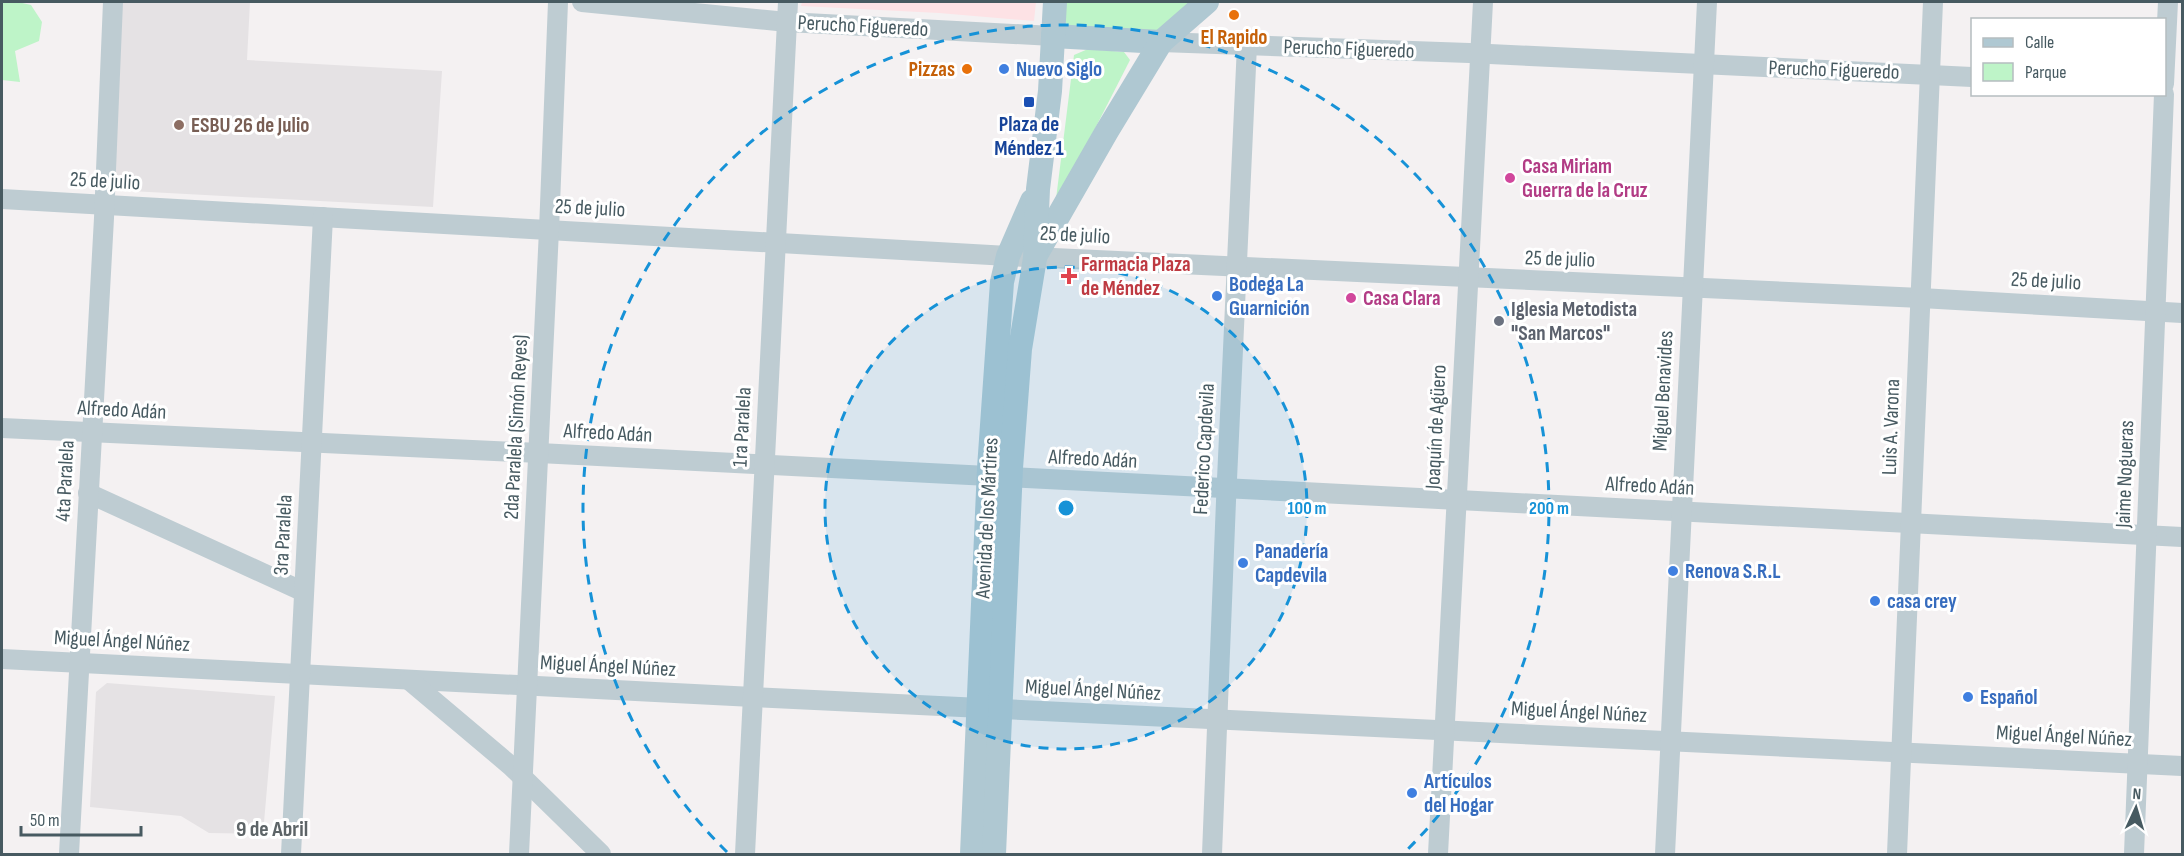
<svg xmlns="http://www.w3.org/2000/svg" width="2184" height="856" font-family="'Sofia Sans Condensed',sans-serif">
<rect width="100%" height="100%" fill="#f4f1f2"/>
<g fill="#e5e2e4">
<path d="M122 2H250L247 60 442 71 433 207 112 190Z"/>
<path d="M107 683 275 696 263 834 209 833 181 816 90 807 96 692Z"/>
</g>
<path fill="#fde2e5" d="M802 2H1036L1034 21 939 13 801 6Z"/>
<g fill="#bef4c8">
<path d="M2 2H18L31 5 42 22 39 41 15 51 20 82 2 80Z"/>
<path d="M1065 2H1196L1161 33 1068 27 1064 18Z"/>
<path d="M1088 49 1124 52 1130 60 1055 207 1074 55Z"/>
</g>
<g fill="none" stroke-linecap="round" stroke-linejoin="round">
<g stroke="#beccd2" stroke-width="20">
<path d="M582 2 787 22 1053 36"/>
<path d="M1161 42 1469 53 1972 77"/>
<path d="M2164 84 2168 2"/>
<path d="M2 199 1008 256 1921 298 2182 313"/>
<path d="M2 428 539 453 2182 537"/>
<path d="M88 493 304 592"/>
<path d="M2 659 753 697 2182 766"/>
<path d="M409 680 511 766 601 854"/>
<path d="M69 854 104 218 113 2"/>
<path d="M291 854 323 217"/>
<path d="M519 854 549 230 558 2"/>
<path d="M745 854 788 2"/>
<path d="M1212 854 1226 501 1247 45"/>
<path d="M1438 854 1483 2"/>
<path d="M1665 854 1707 2"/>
<path d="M1897 854 1933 2"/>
<path d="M2134 854 2164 94"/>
</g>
<g stroke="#afc8d2" stroke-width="24">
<path d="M1053 36 1161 42"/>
<path d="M1036 255 1107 131 1161 42 1207 2"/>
<path d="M972 854 989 468 1002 282 1008 256 1032 201"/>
<path d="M994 854 1011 468 1020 349 1035 258 1038 189 1050 91 1055 2"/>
</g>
</g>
<circle cx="1066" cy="508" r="241" fill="#1692d7" fill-opacity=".12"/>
<g fill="none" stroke="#1692d7" stroke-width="3" stroke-dasharray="10 8">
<circle cx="1066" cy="508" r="241"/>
<path d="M727 852A483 483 0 1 1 1405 852"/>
</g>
<g fill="#e8710a" stroke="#fff" stroke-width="2">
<circle cx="1234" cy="15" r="6"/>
<circle cx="967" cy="69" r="6"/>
</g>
<g fill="#3f7fe0" stroke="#fff" stroke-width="2">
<circle cx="1004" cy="69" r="6"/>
<circle cx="1217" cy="296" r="6"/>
<circle cx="1243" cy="563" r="6"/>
<circle cx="1673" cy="571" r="6"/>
<circle cx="1875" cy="601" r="6"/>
<circle cx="1968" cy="697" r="6"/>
<circle cx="1412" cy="793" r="6"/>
</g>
<rect fill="#1a4fb4" stroke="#fff" stroke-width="2" x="1023" y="96" width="12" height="12" rx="3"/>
<circle fill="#8d6e63" stroke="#fff" stroke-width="2" cx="179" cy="125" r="6"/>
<g fill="#d1479c" stroke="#fff" stroke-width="2">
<circle cx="1510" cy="178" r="6"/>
<circle cx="1351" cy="298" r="6"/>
</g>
<path fill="#e0444e" stroke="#fff" stroke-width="2" d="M1066 267h6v6h6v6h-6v6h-6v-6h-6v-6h6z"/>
<circle fill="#6b7280" stroke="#fff" stroke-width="2" cx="1499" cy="321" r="6"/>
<g text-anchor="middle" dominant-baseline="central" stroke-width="6" stroke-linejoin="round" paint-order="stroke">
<g font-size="21" fill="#475a61" stroke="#fff">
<text transform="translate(863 26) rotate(3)">Perucho Figueredo</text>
<text transform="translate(1349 49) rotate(2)">Perucho Figueredo</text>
<text transform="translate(1834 70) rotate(2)">Perucho Figueredo</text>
<text transform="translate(105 181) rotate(3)">25 de julio</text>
<text transform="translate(590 208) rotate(3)">25 de julio</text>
<text transform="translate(1075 235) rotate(3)">25 de julio</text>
<text transform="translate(1560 259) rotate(2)">25 de julio</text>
<text transform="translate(2046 281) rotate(3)">25 de julio</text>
<text transform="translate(1663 391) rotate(-87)">Miguel Benavides</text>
<text transform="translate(122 410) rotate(3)">Alfredo Adán</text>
<text transform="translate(516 427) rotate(-87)">2da Paralela (Simón Reyes)</text>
<text transform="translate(742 427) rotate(-87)">1ra Paralela</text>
<text transform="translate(1436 427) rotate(-87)">Joaquín de Agüero</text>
<text transform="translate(1891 427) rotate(-88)">Luis A. Varona</text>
<text transform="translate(608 433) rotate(3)">Alfredo Adán</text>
<text transform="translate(1204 449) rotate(-87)">Federico Capdevila</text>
<text transform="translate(1093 459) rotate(3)">Alfredo Adán</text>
<text transform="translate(2125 474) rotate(-88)">Jaime Nogueras</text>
<text transform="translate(65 481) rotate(-87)">4ta Paralela</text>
<text transform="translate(1650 486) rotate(3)">Alfredo Adán</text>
<text transform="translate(987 518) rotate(-87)">Avenida de los Mártires</text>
<text transform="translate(283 535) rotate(-87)">3ra Paralela</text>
<text transform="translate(122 641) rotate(3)">Miguel Ángel Núñez</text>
<text transform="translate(608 666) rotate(3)">Miguel Ángel Núñez</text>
<text transform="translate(1093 690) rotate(3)">Miguel Ángel Núñez</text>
<text transform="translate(1579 712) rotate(3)">Miguel Ángel Núñez</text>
<text transform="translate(2064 736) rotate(3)">Miguel Ángel Núñez</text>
</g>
<g font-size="21" font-weight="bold" fill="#c56008" stroke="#fff">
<text x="1234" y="37">El Rapido</text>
<text x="955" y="69" text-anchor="end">Pizzas</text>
</g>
<g font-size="21" font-weight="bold" fill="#366cbe" stroke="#fff" text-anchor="start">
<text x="1016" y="69">Nuevo Siglo</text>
<text x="1229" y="284">Bodega La<tspan x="1229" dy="24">Guarnición</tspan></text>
<text x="1255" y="551">Panadería<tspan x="1255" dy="24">Capdevila</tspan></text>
<text x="1685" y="571">Renova S.R.L</text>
<text x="1887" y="601">casa crey</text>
<text x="1980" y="697">Español</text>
<text x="1424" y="781">Artículos<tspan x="1424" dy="24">del Hogar</tspan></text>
</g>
<g font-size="21" font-weight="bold" fill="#164399" stroke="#fff">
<text x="1029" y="124">Plaza de<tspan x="1029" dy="24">Méndez 1</tspan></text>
</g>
<g font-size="21" font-weight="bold" fill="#785e54" stroke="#fff" text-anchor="start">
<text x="191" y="125">ESBU 26 de Julio</text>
</g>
<g font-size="21" font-weight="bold" fill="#b23c85" stroke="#fff" text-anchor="start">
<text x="1522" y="166">Casa Miriam<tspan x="1522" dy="24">Guerra de la Cruz</tspan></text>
<text x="1363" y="298">Casa Clara</text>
</g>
<g font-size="21" font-weight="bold" fill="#be3a42" stroke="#fff" text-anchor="start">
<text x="1081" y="264">Farmacia Plaza<tspan x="1081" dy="24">de Méndez</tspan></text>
</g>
<g font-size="21" font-weight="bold" fill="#5b616d" stroke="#fff" text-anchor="start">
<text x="1511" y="309">Iglesia Metodista<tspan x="1511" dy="24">"San Marcos"</tspan></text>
</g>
<g font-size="22" font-weight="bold" fill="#5d6467" stroke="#fff">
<text x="272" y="829">9 de Abril</text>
</g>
</g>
<circle cx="1066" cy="508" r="9" fill="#1692d7" stroke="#fff" stroke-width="3"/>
<g font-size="18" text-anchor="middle" font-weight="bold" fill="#1692d7" stroke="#fff" stroke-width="6" stroke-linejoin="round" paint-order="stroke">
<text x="1307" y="514">100 m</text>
<text x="1549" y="514">200 m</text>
</g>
<rect width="2184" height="856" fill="none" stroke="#475a61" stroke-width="6"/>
<rect x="1971" y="18" width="195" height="78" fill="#ffffff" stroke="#b5bdc0" stroke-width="1.5"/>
<rect x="1983" y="38" width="30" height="9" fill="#afc8d2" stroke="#b5bdc0" stroke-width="1.5"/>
<text x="2025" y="48" font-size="18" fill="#475a61">Calle</text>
<rect x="1983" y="63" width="30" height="18" fill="#bef4c8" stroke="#b5bdc0" stroke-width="1.5"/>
<text x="2025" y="78" font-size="18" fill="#475a61">Parque</text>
<g transform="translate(2136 808) rotate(4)" stroke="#ffffff" stroke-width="4.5" paint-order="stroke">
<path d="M0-4.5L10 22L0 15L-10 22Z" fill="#475a61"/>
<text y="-9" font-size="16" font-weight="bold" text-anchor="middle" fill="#475a61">N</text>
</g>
<path d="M21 826v9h120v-9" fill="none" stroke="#475a61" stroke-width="3"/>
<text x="30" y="826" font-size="18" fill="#475a61" stroke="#ffffff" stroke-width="4.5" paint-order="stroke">50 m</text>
</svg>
